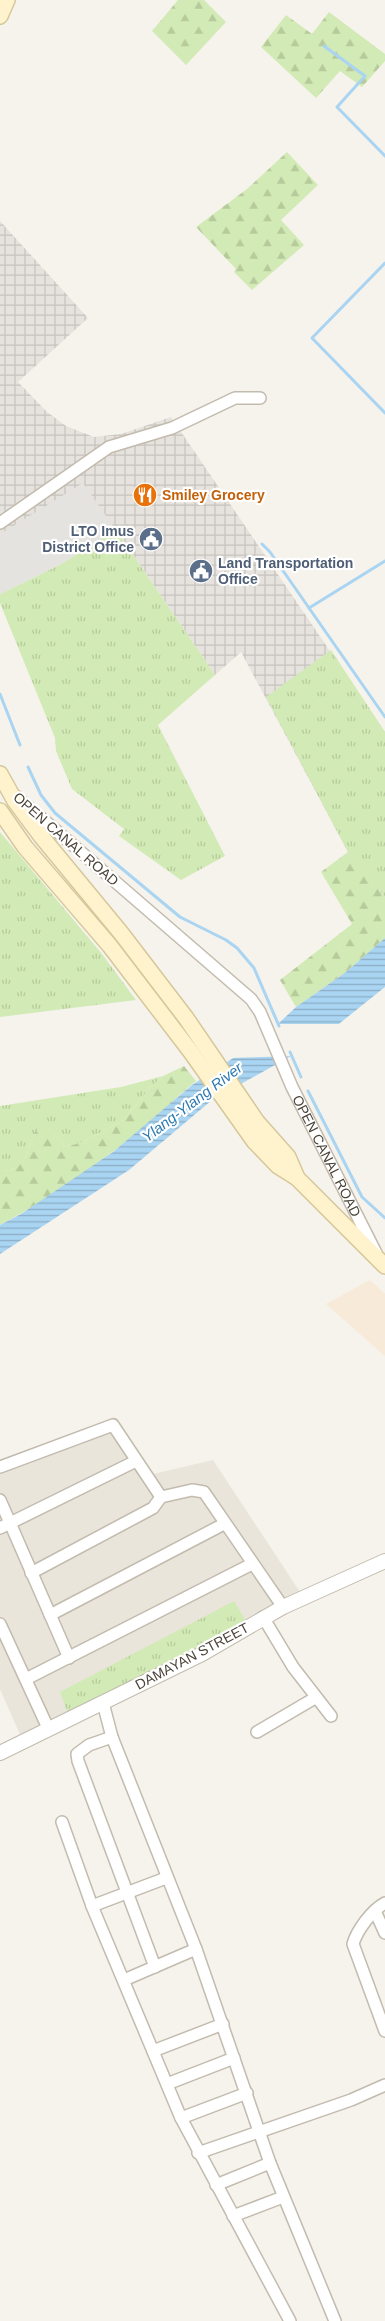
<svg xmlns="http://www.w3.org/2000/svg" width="385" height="2321" font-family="Arial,sans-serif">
<defs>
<pattern id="industrial-grid" width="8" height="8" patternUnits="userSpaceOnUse" patternTransform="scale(1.25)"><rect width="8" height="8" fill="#e6e2dd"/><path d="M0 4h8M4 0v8" fill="none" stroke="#c7c3be"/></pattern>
<pattern id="grass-tufts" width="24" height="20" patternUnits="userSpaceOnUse" patternTransform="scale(1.25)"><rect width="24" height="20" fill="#d2eab5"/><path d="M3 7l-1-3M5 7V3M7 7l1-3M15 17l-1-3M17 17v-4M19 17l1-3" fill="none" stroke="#b6ca9c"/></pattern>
<pattern id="forest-firs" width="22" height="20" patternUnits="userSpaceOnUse" patternTransform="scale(1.25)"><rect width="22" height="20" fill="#d2eab5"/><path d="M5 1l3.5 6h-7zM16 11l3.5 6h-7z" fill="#b6ca9c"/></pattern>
<pattern id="water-rules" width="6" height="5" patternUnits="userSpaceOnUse" patternTransform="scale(1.25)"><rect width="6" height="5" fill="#a9d4f2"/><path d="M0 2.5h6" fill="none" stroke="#8caec5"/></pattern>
</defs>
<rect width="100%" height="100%" fill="#f6f3ec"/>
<path fill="#eae5da" d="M114 1418 153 1474 213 1460 300 1592 21 1737 0 1689V1462Z"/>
<path fill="#f7ead8" d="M370 1280 385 1294V1356L326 1304Z"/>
<path fill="url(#industrial-grid)" d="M0 221 88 318 18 382 47 412 66 426 94 437 121 434 171 417 385 732V897L348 852 241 652 215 675 117 531 0 594Z"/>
<g fill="url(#grass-tufts)">
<path d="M116 530 215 675 158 725 225 856 181 880 119 836 124 829 72 789 56 751 55 738 0 603V594L61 564Z"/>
<path d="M331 650 385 732V897L348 852 266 697Z"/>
<path d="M0 832 102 954 136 1000 0 1017Z"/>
<path d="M163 1076 148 1090 124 1120 83 1142 65 1147 53 1133 35 1131C27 1151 26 1172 0 1171V1106L121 1087Z"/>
<path d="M234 1601 246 1621 198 1650 68 1714 60 1692Z"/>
</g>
<g fill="url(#forest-firs)">
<path d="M178 0H204L226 22 186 65 152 31Z"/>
<path d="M329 12 385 54V61L362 87 340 71 316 98 261 47 286 15 312 34Z"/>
<path d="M287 152 318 185 281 220 304 245 252 290 234 272 236 269 196 227 247 189Z"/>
<path d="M348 852 385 897V938L346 972 296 1007 280 980 352 924 321 872Z"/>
<path d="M184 1066 196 1081C180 1093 166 1109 150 1122 104 1160 53 1197 0 1225V1171C26 1172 27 1151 35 1131L45 1128 53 1133 65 1147 83 1142 124 1120 148 1090 163 1076Z"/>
</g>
<path fill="#e5e3e0" d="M83 483 116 530 61 564 0 594V534Z"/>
<path fill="url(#water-rules)" d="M385 938V987L335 1027 302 1050 212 1100 129 1170 0 1254V1225L21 1214 113 1152 192 1085 262 1039 296 1007 346 972Z"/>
<path fill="#f6f3ec" d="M275 1024H344L295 1056 228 1058 260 1037Z"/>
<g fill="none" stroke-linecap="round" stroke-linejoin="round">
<g stroke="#a9d4f2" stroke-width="3">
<path d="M324 46 365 76 337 107 385 156"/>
<path d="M385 263 312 338 385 413"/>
<path d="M262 544 270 552 385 717"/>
<path d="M309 608 385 561"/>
<path d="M0 694 20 745"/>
<path d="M28 767 41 795 55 813 180 917 226 940 237 948 254 968 279 1026"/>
<path d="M290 1052 301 1077"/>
<path d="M308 1091 362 1197 385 1218"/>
</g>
<g stroke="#c2bbae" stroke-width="14">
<g id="minor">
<path d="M0 523 109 447 172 428 235 398H260"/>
<path id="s1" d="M16 796 251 999 260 1012 292 1087 376 1253"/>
<path d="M0 1467 113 1425 161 1497"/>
<path d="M0 1500 69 1658"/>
<path d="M0 1528 136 1461"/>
<path d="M31 1573 153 1508 161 1497 192 1490 204 1492 283 1607"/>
<path d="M50 1615 224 1524"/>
<path d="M263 1617 293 1667 331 1716"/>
<path d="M0 1624 48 1728"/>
<path d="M26 1679 252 1564"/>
<path d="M103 1703 112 1737 196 1949 270 2163 335 2321"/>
<path d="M257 1732 315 1698"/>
<path d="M112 1737 89 1745 77 1754 78 1761 155 1967"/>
<path d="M62 1822 92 1906 181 2118 290 2321"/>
<path d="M385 1903C372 1910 357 1930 353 1944L385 2031"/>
<path d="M92 1906 166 1878"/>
<path d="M375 1911 385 1933"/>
<path d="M124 1980 196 1949"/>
<path d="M153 2051 223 2024"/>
<path d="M167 2084 234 2058"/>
<path d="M181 2118 247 2093"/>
<path d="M198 2153 351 2100 385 2085"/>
<path d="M216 2185 270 2163"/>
<path d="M233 2216 283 2197"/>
</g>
</g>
<g stroke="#c2bbae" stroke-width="16">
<path id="tertiary" d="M0 1753 202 1654 283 1607 385 1561"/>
</g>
<g stroke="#d6c79b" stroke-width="18">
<g id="secondary">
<path d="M0 16 7 0"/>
<path d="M0 774 15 801 41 836 121 933 186 1018 257 1122 288 1157 297 1178"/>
<path d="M0 811 25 847 110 946 191 1052 254 1141 278 1166 297 1178 385 1266"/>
</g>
</g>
<use href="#minor" stroke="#fff" stroke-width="11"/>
<use href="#tertiary" stroke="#fff" stroke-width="14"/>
<use href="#secondary" stroke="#fff3cd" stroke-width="15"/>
</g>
<defs>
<g id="restaurant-disc" transform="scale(1.25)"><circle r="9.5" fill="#e8710a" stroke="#fff"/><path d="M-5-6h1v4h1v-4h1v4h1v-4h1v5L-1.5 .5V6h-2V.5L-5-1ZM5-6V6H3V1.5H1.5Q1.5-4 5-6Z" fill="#fff"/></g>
<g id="civic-disc" transform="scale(1.25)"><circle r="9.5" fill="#5c6f8a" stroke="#fff"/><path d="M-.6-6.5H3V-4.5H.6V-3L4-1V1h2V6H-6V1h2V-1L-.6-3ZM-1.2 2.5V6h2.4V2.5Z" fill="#fff"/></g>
</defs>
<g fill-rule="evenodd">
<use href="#restaurant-disc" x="145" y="495"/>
<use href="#civic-disc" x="151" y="539"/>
<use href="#civic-disc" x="201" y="571"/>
</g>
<g text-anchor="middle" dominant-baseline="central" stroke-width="4.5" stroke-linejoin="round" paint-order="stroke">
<g font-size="14" font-weight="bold" fill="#c56008" stroke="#fff" text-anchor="start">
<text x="162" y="495">Smiley Grocery</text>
</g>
<g font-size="14" font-weight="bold" fill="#4e5e75" stroke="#fff" text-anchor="end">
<text x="134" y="531">LTO Imus<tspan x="134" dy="16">District Office</tspan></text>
<text x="218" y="563" text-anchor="start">Land Transportation<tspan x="218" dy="16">Office</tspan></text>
</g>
<g font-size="14" fill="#4b4439" stroke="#fff">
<text transform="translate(66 839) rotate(41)">OPEN CANAL ROAD</text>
<text stroke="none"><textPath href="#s1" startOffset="485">OPEN CANAL ROAD</textPath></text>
<text transform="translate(192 1656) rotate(-28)">DAMAYAN STREET</text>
</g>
<g font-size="15" font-style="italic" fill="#2e7ab2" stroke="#fff">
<text transform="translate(192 1102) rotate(-37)">Ylang-Ylang River</text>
</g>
</g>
</svg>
